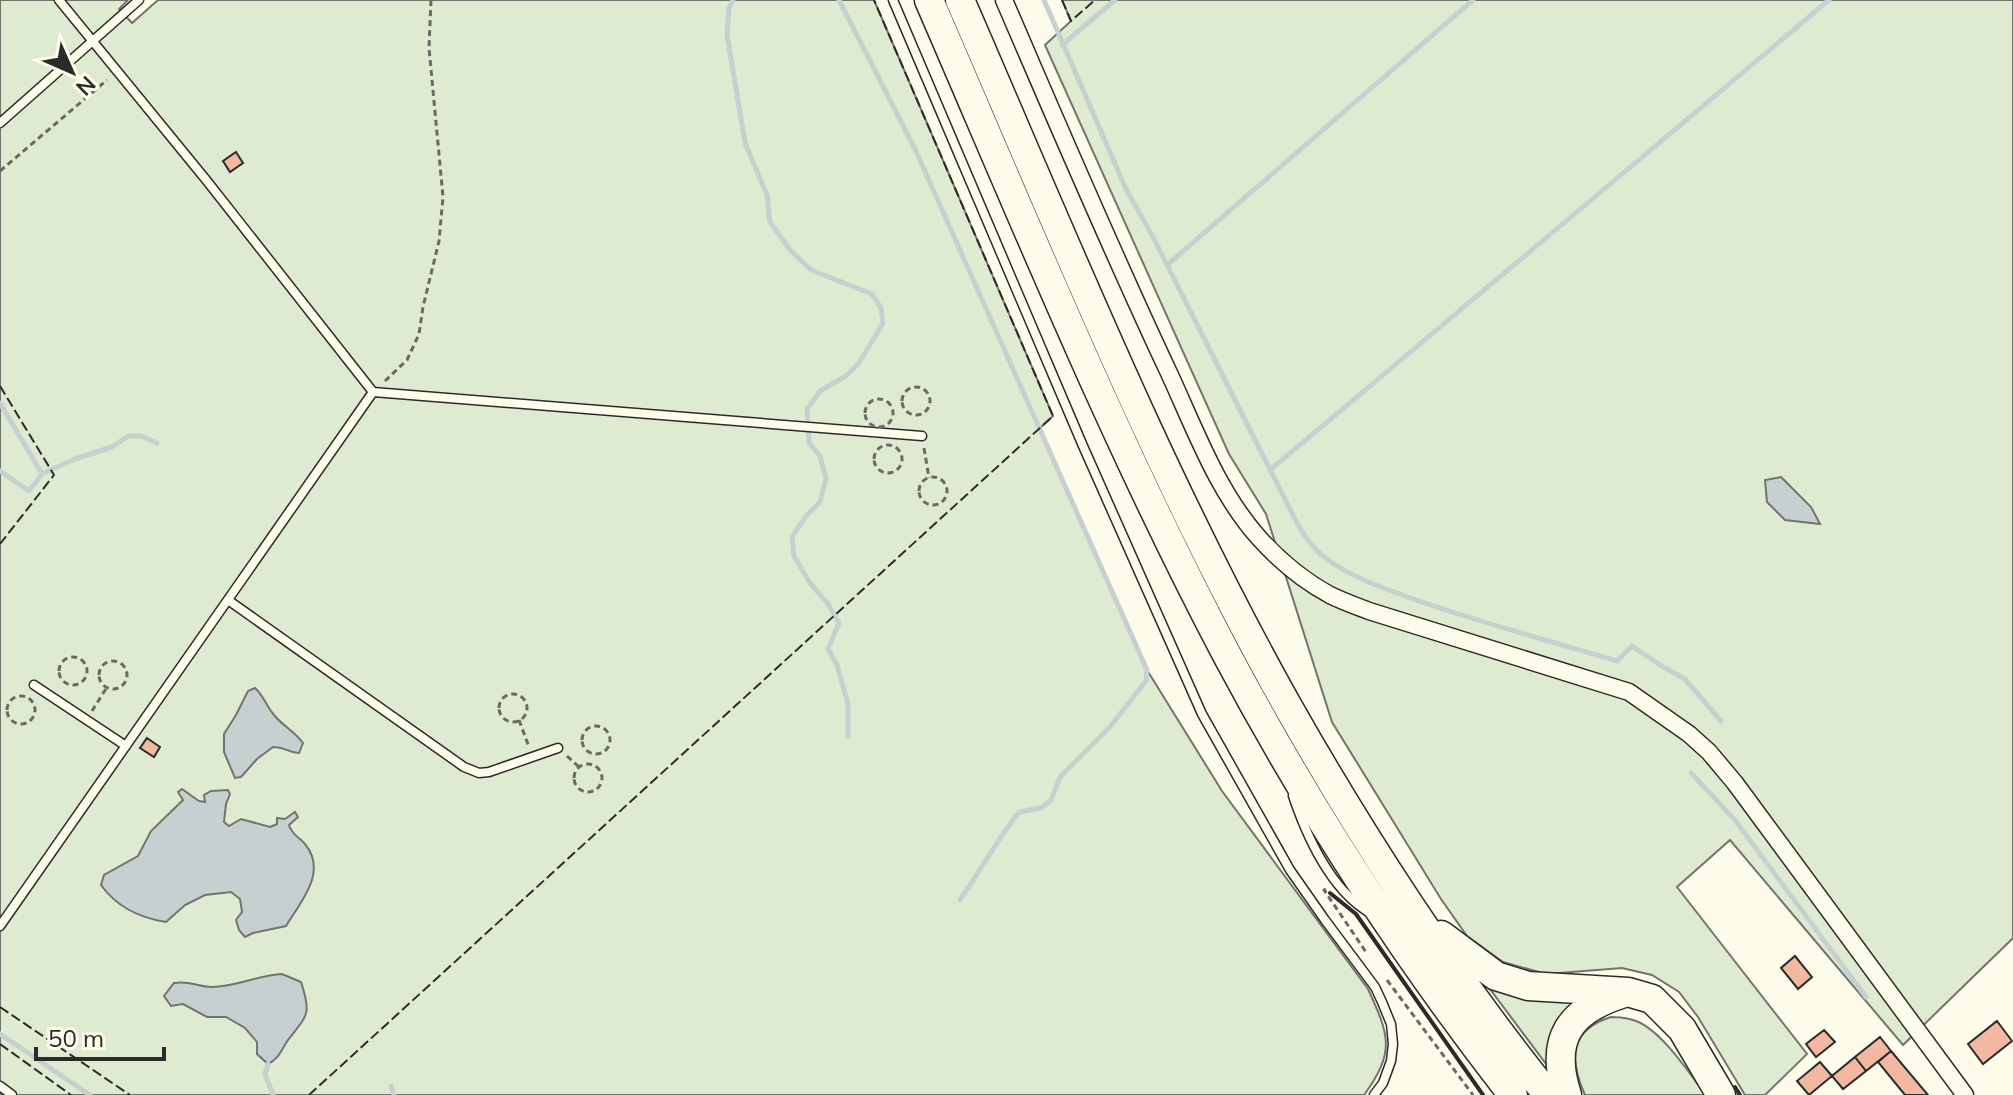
<svg xmlns="http://www.w3.org/2000/svg" width="2013" height="1095" font-family="Mulish,sans-serif">
<rect width="100%" height="100%" fill="#fdfbea"/>
<path fill="#deebd1" stroke="#74746e" stroke-width="2" d="M0,0H128L119,9L132,23L158,0H874L1053,416L1040,428L1147,670L1222,791L1368,989C1389,1035 1396,1051 1364,1095H0Z
M1062,0H2013V938L1903,1045L1730,840L1677,887L1807,1054L1765,1095H1745L1698,1017L1679,992L1652,975L1622,968L1546,974L1503,962L1467,936L1441,899L1332,722L1266,514L1229,454L1045,45L1071,21Z
M1484,981L1589,995L1549,1068Z
M1611,1017C1620,1017 1628,1018 1636,1021C1662,1031 1689,1073 1706,1095H1585C1569,1059 1569,1030 1611,1017Z"/>
<path fill="#c7d0d0" stroke="#74746e" stroke-width="2" d="M1781,477L1811,507L1820,524L1785,520L1767,502L1765,480Z
M255,688C264,696 266,706 274,715C283,726 295,732 303,743L299,753C288,753 286,747 273,747L257,759L241,777L235,778L224,752V734L236,715L248,691Z
M182,789L199,801L205,802L204,795L211,791L228,790L230,794L226,804L224,822L229,826L241,819L270,827L277,824V818L285,819L295,812L298,817L289,825C292,835 298,836 305,844C328,872 301,901 286,926L253,933L245,937L239,930L236,920L242,912L240,899L231,892L205,895L185,905L166,922C140,918 116,906 101,885L104,875L138,856L151,831L183,800L178,792Z
M282,974L301,982C312,1015 307,1015 288,1040C281,1050 279,1059 268,1064L257,1054V1042L245,1028L226,1017H207L183,1004L171,1006L164,996L174,983C190,980 197,987 212,987C237,987 257,975 282,974Z"/>
<g fill="none" stroke-linecap="round" stroke-linejoin="round">
<path stroke="#c7d0d0" stroke-width="5" d="M733,0L729,8L727,35L745,143L767,195L770,222L791,251L811,270L872,294L881,308L883,323L859,363L846,376L820,391L807,409L809,443L820,456L826,478L820,502L806,516L792,537L794,556L810,583L828,604L839,623L828,649L837,665L848,704V736
M839,0L915,149L1147,670L1146,681L1109,728L1060,777L1051,800L1041,808L1019,812C997,840 980,871 960,900
M1044,0L1126,189L1153,237L1299,527C1307,539 1314,550 1327,559C1352,578 1386,589 1416,600C1482,623 1550,641 1617,661L1632,646L1660,665L1685,679L1721,721
M1062,45L1115,0
M1167,265L1473,0
M0,403L42,474
M1270,470L1829,0
M0,471L29,491L42,474L72,460L112,447L128,436H141L157,443
M1691,773L1734,819L1866,997
M0,1034L90,1095
M268,1064L265,1074L273,1095
M391,1086L394,1095"/>
</g>
<path fill="#f2b8a0" stroke="#2b2b2b" stroke-width="2" d="M236,152L243,163L230,172L223,161Z
M147,738L160,747L154,757L140,748Z
M1795,956L1812,977L1798,989L1781,968Z
M1997,1021L2012,1041L1983,1064L1968,1044Z
M1824,1030L1835,1042L1816,1057L1806,1044Z
M1880,1037L1891,1051L1866,1071L1855,1057Z
M1891,1051L1928,1095H1905L1878,1062Z
M1855,1057L1866,1071L1843,1089L1832,1076Z
M1820,1062L1832,1076L1809,1095L1797,1081Z"/>
<g fill="none" stroke-linecap="round" stroke-linejoin="round">
<g stroke="#2b2b2b" stroke-width="11">
<path id="lane" d="M59,0L207,181L373,392L922,436
M893,0L1083,446L1202,714L1290,870L1325,920L1375,987L1382,1002L1391,1024L1393,1044L1391,1061L1383,1083L1374,1095
M0,123L139,0
M228,600L464,767L479,773L489,772L558,748
M34,685L126,746
M1293,796C1307,837 1331,890 1370,913
M0,926L373,392
M0,1086L12,1095"/>
</g>
<g stroke="#2b2b2b" stroke-width="19">
<path id="street" d="M1004,0C1058,125 1111,250 1169,373C1195,429 1217,491 1259,538C1278,559 1304,581 1330,595C1342,601 1356,606 1369,611L1629,692L1689,734L1709,752L1735,783L1965,1095"/>
</g>
<g stroke="#2b2b2b" stroke-width="31">
<path id="highway" d="M929,0C1024,219 1115,443 1227,655C1309,809 1405,957 1513,1095
M960,0C1063,237 1160,479 1287,705C1364,841 1450,973 1548,1095
M1441,935L1496,976L1528,986L1628,992L1652,999L1682,1029L1721,1095
M1567,1095C1549,1039 1569,1010 1624,993"/>
</g>
<path stroke="#6a6964" stroke-width="3" stroke-dasharray="6 4" stroke-linecap="butt" d="M0,171L107,80
M385,381L407,360L419,334L423,307L439,241L443,197L429,48L431,0
M902 401a14 14 0 1 1 28 0a14 14 0 1 1-28 0Z
M865 413a14 14 0 1 1 28 0a14 14 0 1 1-28 0Z
M874 459a14 14 0 1 1 28 0a14 14 0 1 1-28 0Z
M924,448L929,478
M919 491a14 14 0 1 1 28 0a14 14 0 1 1-28 0Z
M59 671a14 14 0 1 1 28 0a14 14 0 1 1-28 0Z
M99 675a14 14 0 1 1 28 0a14 14 0 1 1-28 0Z
M499 708a14 14 0 1 1 28 0a14 14 0 1 1-28 0Z
M7 710a14 14 0 1 1 28 0a14 14 0 1 1-28 0Z
M92,711L107,687
M519,720L529,747
M582 740a14 14 0 1 1 28 0a14 14 0 1 1-28 0Z
M567,756L579,767
M574 778a14 14 0 1 1 28 0a14 14 0 1 1-28 0Z
M1326,889L1324,890L1366,952
M1387,980L1473,1095"/>
<use href="#lane" stroke="#fdfbea" stroke-width="8"/>
<use href="#street" stroke="#fdfbea" stroke-width="16"/>
<use href="#highway" stroke="#fdfbea" stroke-width="28"/>
<path stroke="#2b2b2b" stroke-width="2" stroke-dasharray="10 4" stroke-linecap="butt" d="M1062,0L1071,21L1095,0
M0,386L54,475L0,544
M0,1007L130,1095
M0,1044L71,1095
M309,1095L1053,416L874,0"/>
<path stroke="#2b2b2b" stroke-width="4" d="M1330,893L1356,914L1483,1095
M1735,1087L1740,1095"/>
</g>
<g transform="translate(72 72) rotate(135)" stroke="#fdfbea" stroke-width="6" paint-order="stroke">
<path d="M0-6L14 30L0 20L-14 30Z" fill="#2b2b2b"/>
<text y="-12" font-size="22" font-weight="bold" text-anchor="middle" fill="#2b2b2b">N</text>
</g>
<path d="M36 1047v12h128v-12" fill="none" stroke="#2b2b2b" stroke-width="4"/>
<text x="48" y="1047" font-size="24" fill="#2b2b2b" stroke="#fdfbea" stroke-width="6" paint-order="stroke">50 m</text>
</svg>
